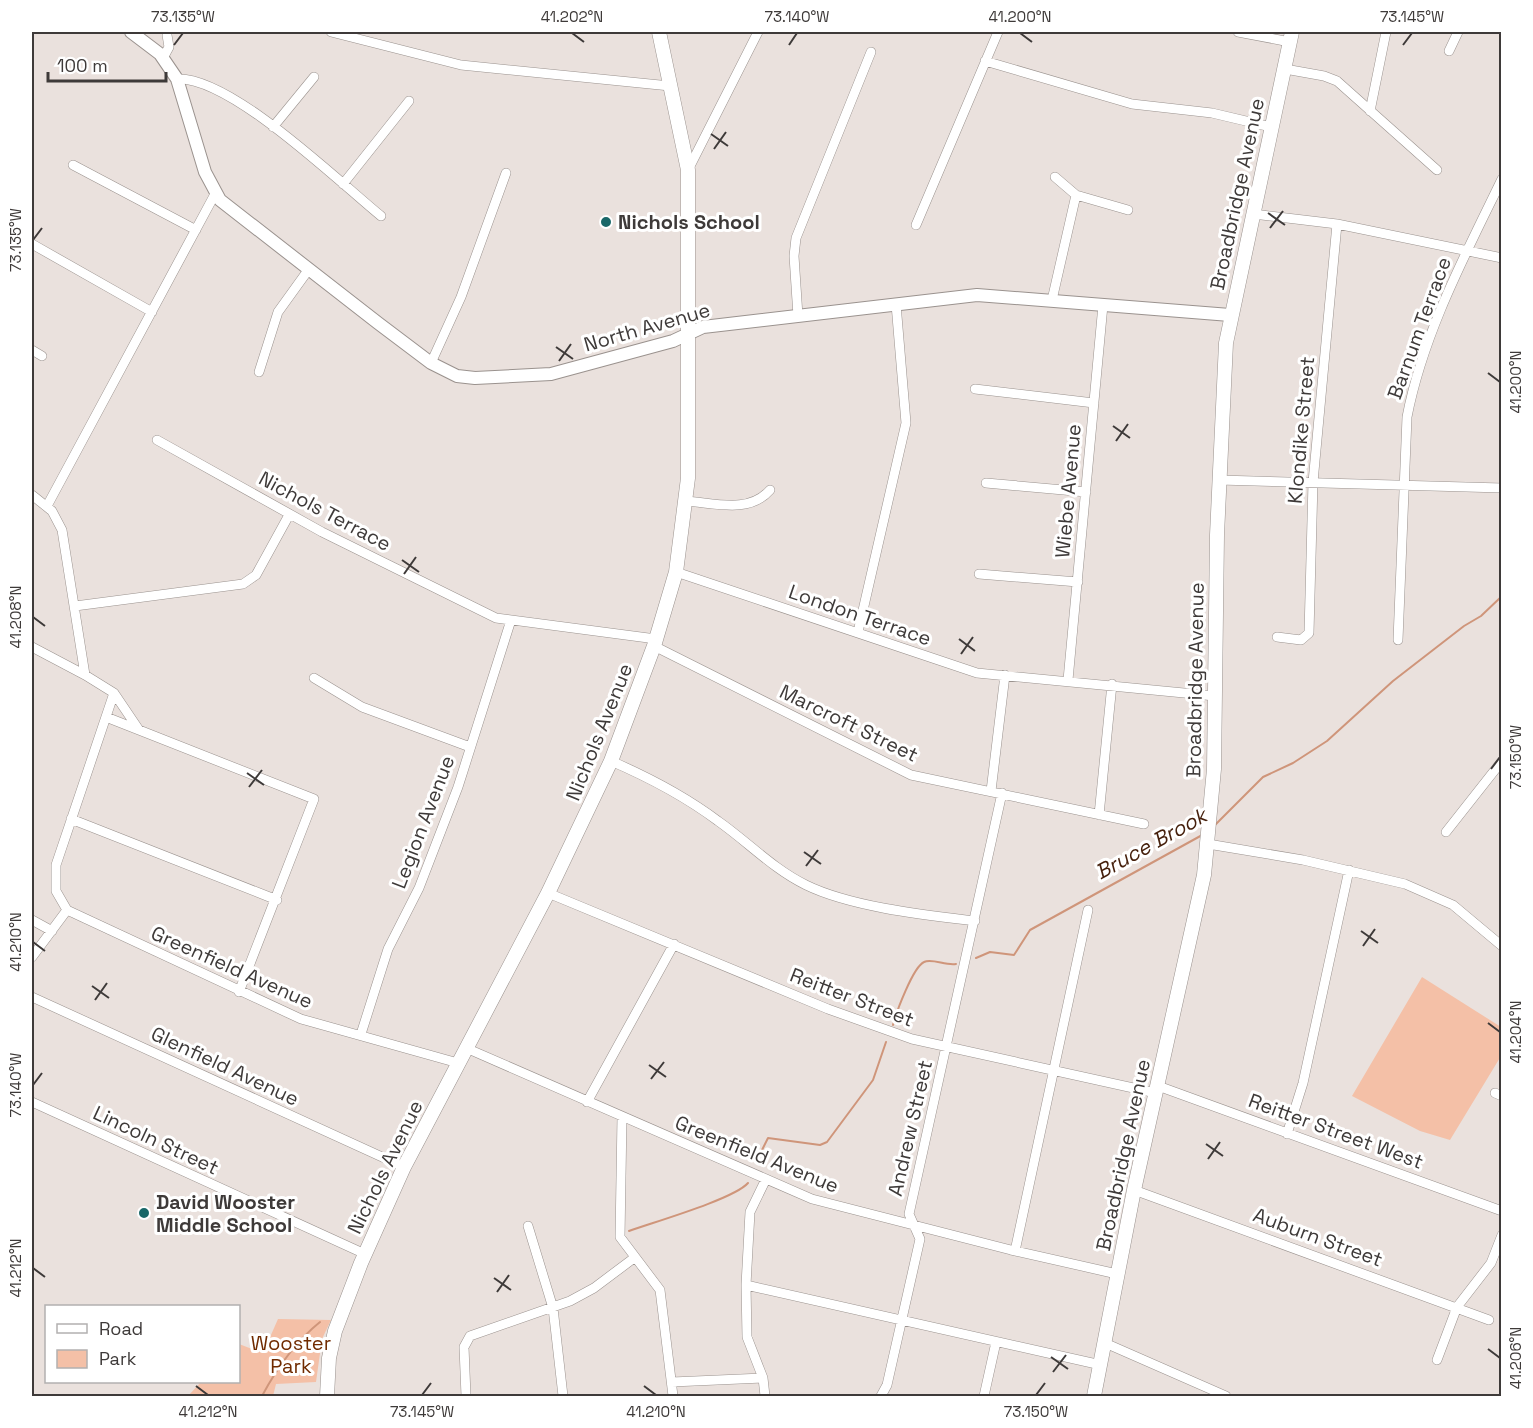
<svg xmlns="http://www.w3.org/2000/svg" width="1533" height="1428" font-family="'Space Grotesk',sans-serif">
<rect width="100%" height="100%" fill="#eae1dd"/>
<path fill="#f4c0a7" d="M1422,977L1501,1027V1056L1450,1140L1420,1131L1352,1096Z
M278,1319L331,1320L322,1339L316,1382L276,1384L273,1396H188L201,1382H238L239,1344L263,1353Z"/>
<g fill="none" stroke-linecap="round" stroke-linejoin="round">
<path stroke="#cf957a" stroke-width="2" d="M1213,827L1263,777L1293,763L1327,741L1393,681L1464,626L1481,616L1502,596
M976,958L990,952L1014,955L1030,930L1204,834
M893,1025C896,1013 913,967 924,962C932,958 946,966 956,964
M756,1162L768,1138L820,1145L827,1142L873,1080L886,1042
M629,1231C654,1222 734,1199 748,1183
M262,1396C277,1368 295,1342 320,1322"/>
<g stroke="#9a928e" stroke-width="10">
<path id="minor" d="M331,32L461,65L670,86
M1238,32L1290,42
M1449,51L1458,32
M163,58L169,47L167,35
M985,61L1132,104L1212,113L1271,127
M1285,69L1324,76L1337,81L1437,170
M177,79C230,76 338,181 381,216
M1370,111L1386,32
M273,127L314,77
M73,165L196,230
M688,170L758,32
M1055,177L1076,195L1128,210
M343,184L409,101
M1253,214L1337,224L1502,258
M916,225L998,32
M32,244L152,312
M1052,300L1076,195
M798,316L794,256L796,238L871,52
M32,350L42,356
M431,363L461,297L506,173
M259,372L278,312L309,269
M975,389L1094,403
M157,440L322,532L496,618L656,639
M1219,480L1502,488
M986,483L1086,492
M32,495L52,511L62,530L85,675L114,693L56,865V891L67,910L32,957
M686,501C715,503 749,514 770,490
M47,506L215,194
M676,572L977,673L1215,696
M979,574L1078,582
M75,606L243,584L256,575L289,515
M858,632L906,423L896,304
M1277,637L1301,640L1309,633L1313,482L1337,224
M1398,640L1407,417C1423,334 1465,255 1502,179
M654,646L911,775L1144,824
M32,647L85,675
M314,678L362,707L470,747
M1068,680L1103,305
M114,693L139,730
M106,717L314,799L239,992
M611,761C648,777 686,797 718,821C748,842 773,869 806,885C851,907 925,915 975,921
M991,791L1005,675
M1099,815L1112,684
M71,819L277,900
M1446,832L1502,761
M1208,844L1303,860L1405,884L1453,905L1502,946
M548,893L828,1009L912,1039L1156,1093
M67,910L301,1019L458,1063
M32,920L52,931
M32,997L404,1167
M361,1034L388,949L419,888L458,787L511,620
M466,1048L812,1199L1011,1250L1117,1274
M1158,1086L1502,1211
M1495,1093L1502,1096
M32,1102L365,1254
M587,1102L674,944
M622,1117L620,1237L660,1290L673,1396
M1287,1134L1303,1083L1349,870
M1134,1190L1489,1320
M528,1226L553,1308L563,1396
M1015,1251L1088,910
M746,1285L1101,1365
M1105,1343L1226,1396
M1437,1360L1457,1307L1491,1263L1502,1235
M672,1382L763,1378
M466,1396L464,1347L470,1336L570,1301L594,1288L634,1258
M765,1396L763,1378L747,1337L746,1285L750,1212L766,1179
M881,1396L887,1385L920,1239L909,1214L1002,793
M984,1396L996,1342"/>
</g>
<g stroke="#9a928e" stroke-width="14">
<path id="tertiary" d="M131,32L160,54L177,79L205,172L220,200L378,323L431,363L457,376L475,378L551,374L673,341L703,327L977,295L1230,315"/>
</g>
<g stroke="#9a928e" stroke-width="15">
<path id="secondary" d="M327,1396L329,1358L335,1331L361,1263L404,1167L548,893L611,761L654,646L676,572L688,478V170L659,32
M1094,1396L1134,1190L1204,875L1214,769L1217,535L1226,343L1292,32"/>
</g>
<use href="#minor" stroke="#fff" stroke-width="9"/>
<use href="#tertiary" stroke="#fff" stroke-width="12"/>
<use href="#secondary" stroke="#fff" stroke-width="14"/>
</g>
<path fill="none" stroke="#3e3a39" stroke-width="2" d="M572,33L584,42M1020,33L1032,42M174,45L183,33M789,45L797,33M1403,45L1412,33M711,134L728,146M714,149L726,132M1268,213L1285,225M1270,228L1283,211M33,240L42,228M556,347L573,359M559,361L571,344M1488,373L1500,382M1113,426L1130,438M1116,441L1128,424M402,560L419,572M404,574L416,557M33,617L45,626M959,639L975,651M961,654L973,637M1491,769L1500,757M247,773L264,785M249,787L262,770M804,852L821,864M806,866L818,850M1361,931L1378,943M33,942L45,951M1363,946L1375,929M92,986L109,998M95,1000L107,983M1488,1023L1500,1032M649,1065L666,1077M651,1079L664,1062M33,1085L42,1073M1206,1144L1223,1156M1208,1159L1220,1142M33,1268L45,1277M494,1278L511,1290M497,1292L509,1275M1488,1349L1500,1358M1051,1357L1068,1369M1053,1372L1066,1355M196,1386L208,1395M644,1386L656,1395M422,1395L431,1383M1036,1395L1045,1383"/>
<g fill="#196768" stroke="#fff" stroke-width="2">
<circle cx="606" cy="222" r="6"/>
<circle cx="144" cy="1213" r="6"/>
</g>
<g text-anchor="middle" stroke-width="6" stroke-linejoin="round" paint-order="stroke">
<g font-size="20" fill="#3e3a39" stroke="#fff">
<text transform="translate(1237 194) rotate(-78)" y="7">Broadbridge Avenue</text>
<text transform="translate(647 327) rotate(-16)" y="7">North Avenue</text>
<text transform="translate(1419 328) rotate(-70)" y="7">Barnum Terrace</text>
<text transform="translate(1301 430) rotate(-85)" y="7">Klondike Street</text>
<text transform="translate(1068 491) rotate(-85)" y="7">Wiebe Avenue</text>
<text transform="translate(325 511) rotate(28)" y="7">Nichols Terrace</text>
<text transform="translate(860 615) rotate(19)" y="7">London Terrace</text>
<text transform="translate(1195 680) rotate(-89)" y="7">Broadbridge Avenue</text>
<text transform="translate(849 723) rotate(26)" y="7">Marcroft Street</text>
<text transform="translate(599 732) rotate(-68)" y="7">Nichols Avenue</text>
<text transform="translate(423 822) rotate(-69)" y="7">Legion Avenue</text>
<text transform="translate(232 967) rotate(24)" y="7">Greenfield Avenue</text>
<text transform="translate(852 997) rotate(21)" y="7">Reitter Street</text>
<text transform="translate(225 1066) rotate(25)" y="7">Glenfield Avenue</text>
<text transform="translate(910 1128) rotate(-77)" y="7">Andrew Street</text>
<text transform="translate(1336 1131) rotate(20)" y="7">Reitter Street West</text>
<text transform="translate(156 1140) rotate(25)" y="7">Lincoln Street</text>
<text transform="translate(757 1154) rotate(22)" y="7">Greenfield Avenue</text>
<text transform="translate(1123 1155) rotate(-78)" y="7">Broadbridge Avenue</text>
<text transform="translate(385 1167) rotate(-64)" y="7">Nichols Avenue</text>
<text transform="translate(1318 1237) rotate(20)" y="7">Auburn Street</text>
</g>
<g font-size="20" font-weight="bold" fill="#3e3a39" stroke="#fff" text-anchor="start">
<text x="618" y="229">Nichols School</text>
<text x="156" y="1209">David Wooster<tspan x="156" dy="23">Middle School</tspan></text>
</g>
<g font-size="20" fill="#702b00" stroke="#fff">
<text x="291" y="1350">Wooster<tspan x="291" dy="23">Park</tspan></text>
</g>
<g font-size="21" font-style="italic" fill="#451f0b" stroke="#fff">
<text transform="translate(1151 844) rotate(-29)" y="7">Bruce Brook</text>
</g>
</g>
<rect width="1533" height="1428" fill="none" stroke="#ffffff" stroke-width="66"/>
<rect x="45" y="1305" width="195" height="78" fill="#ffffff" stroke="#b2b0b0" stroke-width="1.5"/>
<rect x="57" y="1324" width="30" height="9" fill="#ffffff" stroke="#b2b0b0" stroke-width="1.5"/>
<text x="99" y="1335" font-size="18" fill="#3e3a39">Road</text>
<rect x="57" y="1350" width="30" height="18" fill="#f4c0a7" stroke="#b2b0b0" stroke-width="1.5"/>
<text x="99" y="1365" font-size="18" fill="#3e3a39">Park</text>
<path d="M48 72v9h118v-9" fill="none" stroke="#3e3a39" stroke-width="3"/>
<text x="57" y="72" font-size="18" fill="#3e3a39" stroke="#ffffff" stroke-width="4.5" paint-order="stroke">100 m</text>
<rect x="33" y="33" width="1467" height="1362" fill="none" stroke="#3e3a39" stroke-width="2"/>
<g font-size="15" text-anchor="middle" fill="#3e3a39">
<text x="183" y="22">73.135°W</text>
<text x="572" y="22">41.202°N</text>
<text x="797" y="22">73.140°W</text>
<text x="1020" y="22">41.200°N</text>
<text x="1412" y="22">73.145°W</text>
<text transform="translate(16 240) rotate(-90)" y="5">73.135°W</text>
<text transform="translate(1516 382) rotate(-90)" y="5">41.200°N</text>
<text transform="translate(16 617) rotate(-90)" y="5">41.208°N</text>
<text transform="translate(1516 757) rotate(-90)" y="5">73.150°W</text>
<text transform="translate(16 942) rotate(-90)" y="5">41.210°N</text>
<text transform="translate(1516 1032) rotate(-90)" y="5">41.204°N</text>
<text transform="translate(16 1085) rotate(-90)" y="5">73.140°W</text>
<text transform="translate(16 1268) rotate(-90)" y="5">41.212°N</text>
<text transform="translate(1516 1358) rotate(-90)" y="5">41.206°N</text>
<text x="208" y="1417">41.212°N</text>
<text x="422" y="1417">73.145°W</text>
<text x="656" y="1417">41.210°N</text>
<text x="1036" y="1417">73.150°W</text>
</g>
</svg>
